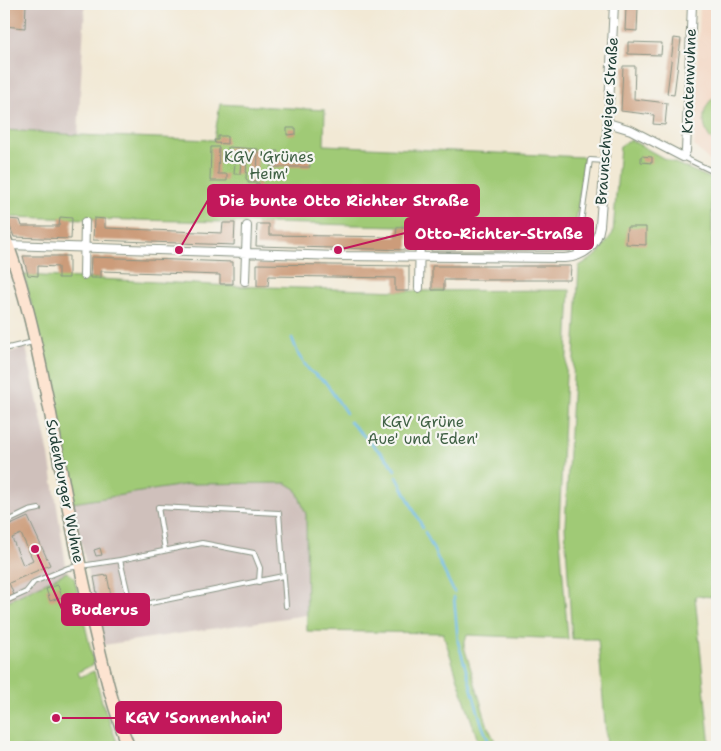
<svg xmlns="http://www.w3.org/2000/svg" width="721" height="751" font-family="'Shantell Sans',sans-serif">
<rect width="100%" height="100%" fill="#f6f6f2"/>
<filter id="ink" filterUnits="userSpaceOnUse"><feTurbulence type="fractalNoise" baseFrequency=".02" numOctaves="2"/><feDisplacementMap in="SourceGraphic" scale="10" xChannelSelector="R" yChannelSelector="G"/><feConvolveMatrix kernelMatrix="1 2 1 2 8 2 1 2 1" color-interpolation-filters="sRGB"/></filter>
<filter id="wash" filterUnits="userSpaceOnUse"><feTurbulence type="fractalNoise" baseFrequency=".0096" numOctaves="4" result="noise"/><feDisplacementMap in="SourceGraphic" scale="20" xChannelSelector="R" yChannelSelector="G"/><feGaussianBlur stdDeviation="1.12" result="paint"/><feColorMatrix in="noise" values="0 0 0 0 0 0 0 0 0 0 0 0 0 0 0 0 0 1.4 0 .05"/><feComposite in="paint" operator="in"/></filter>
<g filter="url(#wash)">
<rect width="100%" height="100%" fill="#f2e9d5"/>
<path fill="#f3d4bf" d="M700,4H717V167L715,166L694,146Z"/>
<path fill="#cfc0bb" d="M4,4H85L78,135L4,130Z
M26,347L49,455L67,572L4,603V354Z
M286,483L296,489L306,514V615L103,645L73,503L189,484Z"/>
<path fill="#a0ca76" stroke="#608455" d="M717,96V144C701,135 698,105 717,96Z
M220,104L325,110L324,145L584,157L575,230L4,217V130L78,135L214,140Z
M631,140L663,158L712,179V248L717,249V597L695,596L710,747H607L598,639H572L565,526L579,266L597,255L613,233L620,146Z
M24,275L232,286L403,291L570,290L559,526L568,639L467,635L464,646L488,727L498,747H480L443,633L307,631L306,514L296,489L286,483L189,484L73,503L47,366Z
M67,572L74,577L94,664L78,672L80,677L94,671L102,702L119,747H4V603Z"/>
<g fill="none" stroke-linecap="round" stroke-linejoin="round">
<path stroke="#6dbbe7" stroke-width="2.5" d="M292,338L299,356L309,370L326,383L346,413
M350,422L389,461L395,470
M397,477L423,528
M425,532L454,592
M454,597L458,642L482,725L491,747"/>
</g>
<g id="blocks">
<path fill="#cc9c7a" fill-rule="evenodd" d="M4,4H26L25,28L4,26Z
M705,4H717V8L705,7Z
M626,7H638L637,31L625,30Z
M674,38L681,39L674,95L667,94Z
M628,42L662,43L661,55L628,54Z
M623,66H635L634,99L667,103L665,125L653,124L654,115L621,111Z
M287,128H296V134L287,135Z
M218,136H227V144L215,143L214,140H218Z
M211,147H219L218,174H227V181H210Z
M228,147L258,149L257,180H255V183H248V180L246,179L247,158H241L240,174H234L235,162H232V155H228Z
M270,151H278L276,160L299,161V152H310V167H270Z
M641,156L652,157V163L641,162Z
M256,183H259V190L265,191V199H255Z
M60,217L72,218L71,239L14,237L7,219L20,220L22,226H59Z
M94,218L105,219V228L222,233L223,223H235L234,245L93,240Z
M257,224H269V235L396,237L397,227H408V250L256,246Z
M627,227H646V245L626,244Z
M431,228H444L443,239H571V251H431Z
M23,256H69V278H58V267L38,266V276L28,275Z
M91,257L233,262V284H220V275L101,271V278H90Z
M257,264L409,266V291H395V278L269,276L268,286H257Z
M432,266H571L570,280H444V290H432Z
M28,517L50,565L9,583L14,595L4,600V528ZM21,534L33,560L23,565L12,538Z
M100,548L102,555L96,556L94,550Z
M107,575L113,606L100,609L94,577Z
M58,585L62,597L50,601L46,589Z"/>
</g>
</g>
<g filter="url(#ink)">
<use href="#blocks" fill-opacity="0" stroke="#889384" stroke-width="1"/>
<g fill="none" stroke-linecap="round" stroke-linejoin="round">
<g stroke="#889384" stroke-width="6">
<path id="lane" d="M683,157L712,171H717
M576,257L590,160L605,161
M4,349L33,342
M4,523L29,511L39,509
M165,550L158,507L279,513L286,606
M120,560L131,607L283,576
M4,602L26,592L34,582L68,568L120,560L202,543L254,553L260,568L259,582"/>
</g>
<g stroke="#889384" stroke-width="10">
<path id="street" d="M608,123L631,130L683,157L686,151L692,4
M8,245L337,256L564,258C584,257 597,246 600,226L609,105L614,4
M84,275L85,222
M245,281L247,226
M419,288L420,231"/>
</g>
<g stroke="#889384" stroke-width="14">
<path id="secondary" d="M4,235C26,291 38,352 50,411C63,482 76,553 93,623C103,665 112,707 129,747"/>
</g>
<use href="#lane" stroke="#fff" stroke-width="4"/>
<use href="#street" stroke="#fff" stroke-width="8"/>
<use href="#secondary" stroke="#fde4d1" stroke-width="11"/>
</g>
</g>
<g text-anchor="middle" stroke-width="4.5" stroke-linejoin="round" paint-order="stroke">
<g font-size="15" fill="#1f3d34" stroke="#f6f6f2">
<text transform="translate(689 81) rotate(-88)" y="5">Kroatenwuhne</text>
<text transform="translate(607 121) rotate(-86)" y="5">Braunschweiger Straße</text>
<text transform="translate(65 491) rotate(79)" y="5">Sudenburger Wuhne</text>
</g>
<g font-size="15" fill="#3f6044" stroke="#f6f6f2">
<text x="269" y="162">KGV 'Grünes<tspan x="269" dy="17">Heim'</tspan></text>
<text x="423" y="427">KGV 'Grüne<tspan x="423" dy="17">Aue' und 'Eden'</tspan></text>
</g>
</g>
<path fill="none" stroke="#c2185b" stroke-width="2" d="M179 250L208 200M338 250L405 233M35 549L62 609M56 718L116 718"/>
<g fill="#c2185b" stroke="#f6f6f2" stroke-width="2">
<circle cx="179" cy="250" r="5"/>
<circle cx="338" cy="250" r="5"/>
<circle cx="35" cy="549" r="5"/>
<circle cx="56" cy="718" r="5"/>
</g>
<g fill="#c2185b" stroke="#c2185b" stroke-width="2">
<rect x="208" y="185" width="271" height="31" rx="5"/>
<rect x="405" y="218" width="188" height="31" rx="5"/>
<rect x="62" y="594" width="87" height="31" rx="5"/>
<rect x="116" y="702" width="165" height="31" rx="5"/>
</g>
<g font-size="16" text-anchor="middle" font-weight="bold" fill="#fff">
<text x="344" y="206">Die bunte Otto Richter Straße</text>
<text x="499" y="239">Otto-Richter-Straße</text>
<text x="105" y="615">Buderus</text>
<text x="198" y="723">KGV 'Sonnenhain'</text>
</g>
<rect width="721" height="751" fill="none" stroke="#f6f6f2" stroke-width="20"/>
</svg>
